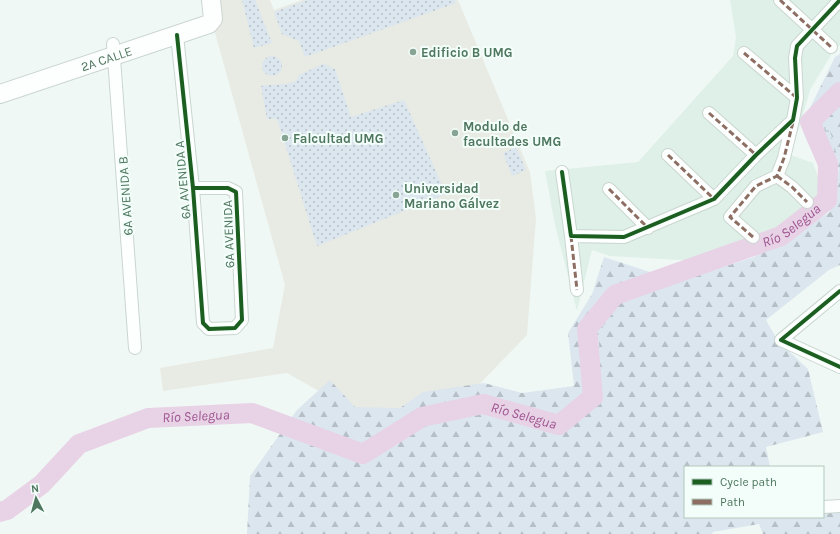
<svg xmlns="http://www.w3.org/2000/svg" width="840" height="534" font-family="Karla,sans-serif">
<defs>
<pattern id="green-dots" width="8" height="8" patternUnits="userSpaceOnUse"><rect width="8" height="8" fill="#dce6ef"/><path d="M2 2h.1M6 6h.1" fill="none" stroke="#b5bfc5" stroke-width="1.8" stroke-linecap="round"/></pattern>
<pattern id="forest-firs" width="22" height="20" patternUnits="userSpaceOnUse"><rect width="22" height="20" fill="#dce6ef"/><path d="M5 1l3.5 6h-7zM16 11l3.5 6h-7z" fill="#b5bfc5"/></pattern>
<pattern id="wetland-marsh" width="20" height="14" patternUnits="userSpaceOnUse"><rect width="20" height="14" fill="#dce6ef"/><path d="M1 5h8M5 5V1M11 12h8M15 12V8" fill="none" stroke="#b5bfc5"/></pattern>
</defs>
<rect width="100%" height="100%" fill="#f0f8f5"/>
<path fill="#def0e8" d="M730,0H840V45L834,50L810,90L791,155L813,163L823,192L761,239L697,261L610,256L592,250L577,311L555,225L545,171L638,162L733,56L736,37Z"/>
<path fill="#e8ebe3" d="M216,0H270L274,10L302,0H458L530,172L536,218L527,335L468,396L387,419L342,404L287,373L163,391L160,368L273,348L285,285L214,29Z"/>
<path fill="url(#green-dots)" d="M242,0H255L272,43L254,48Z
M307,0H455L456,3L305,57L299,41L282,34L274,12Z
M262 66a10 10 0 1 1 20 0a10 10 0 1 1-20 0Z
M323,64L335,69L351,117L404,100L446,194L317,246L277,119H267L261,86C274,83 285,87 297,80L299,75Z
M516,147L526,170L512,176L503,153Z"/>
<path fill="url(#forest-firs)" d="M840,54V265L829,270L766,320L778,341L808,369L823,432L766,447L770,467H685V517H823V513H840V534H763L759,524L713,532L712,534H247L250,476L297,410L330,380L355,407L400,408L423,392L484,383L522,393L574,386L568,333L592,294L604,257L650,272L695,276L754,257L830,212L839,168L809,139L808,112L835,57Z"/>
<path fill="url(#wetland-marsh)" d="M840,86V103L825,120C840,152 840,169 835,204L792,238L674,279L617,305L599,334L600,386L593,397L587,399L588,386L582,336L587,321L613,292L664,270L691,266L757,242L784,228L824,197L823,175L804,134L808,118Z"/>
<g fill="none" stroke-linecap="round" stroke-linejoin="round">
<path stroke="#e8d2e6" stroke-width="20" id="s1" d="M0,512L7,510L42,484L79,444L148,418L252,413L363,454L422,417L483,404L559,425L593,397L587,329L615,295L781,236L827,200L828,164L810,122L840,92"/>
<g stroke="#cad6d0" stroke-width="14">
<path id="street" d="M780,0L831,47
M177,35L193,188L203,323L209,329L235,328L242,320L236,192L228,188H193
M113,44L135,348
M744,53L797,98
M709,113L756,155
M668,155L714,199
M562,172L571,236L624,237L714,199L756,155L793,120L797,98L795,58L797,46L840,0
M777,176L792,187L807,202
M609,189L648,228
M571,236L577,290
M753,237L730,217L756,186L777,176L784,158L793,120
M840,291L781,340L840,367
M823,507L840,506"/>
</g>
<g stroke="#cbd6d1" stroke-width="20">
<g id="secondary">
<path id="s2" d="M0,94L209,24L213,19L211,0"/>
</g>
</g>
<use href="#street" stroke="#fdfefe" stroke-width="12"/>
<use href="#secondary" stroke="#fdfefe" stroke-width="18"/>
<path stroke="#8d6e63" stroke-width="3" stroke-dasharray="6 3" stroke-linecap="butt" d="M780,0L831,47
M744,53L797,98
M709,113L756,155
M668,155L714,199
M777,176L792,187L807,202
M609,189L648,228
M571,236L577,290
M753,237L730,217L756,186L777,176L784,158L793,122"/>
<g stroke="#f3fefa" stroke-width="6">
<path id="cycleway" d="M177,35L193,188L203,323L209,329L235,328L242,320L236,192L228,188H193
M562,172L571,236L624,237L714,199L756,155L793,120L797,98L795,58L797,46L840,0
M840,291L781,340L840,367"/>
</g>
<use href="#cycleway" stroke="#1b5e20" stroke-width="4"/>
</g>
<g fill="#87a494" stroke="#f3fefa" stroke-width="1.5">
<circle cx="413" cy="52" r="4"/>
<circle cx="455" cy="133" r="4"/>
<circle cx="285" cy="138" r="4"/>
<circle cx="396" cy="195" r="4"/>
</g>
<g text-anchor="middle" stroke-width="4" stroke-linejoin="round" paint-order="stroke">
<g font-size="13" font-weight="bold" fill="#4f775f" stroke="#f3fefa" text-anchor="start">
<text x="421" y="57">Edificio B UMG</text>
<text x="463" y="131">Modulo de<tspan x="463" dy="15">facultades UMG</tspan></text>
<text x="293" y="143">Falcultad UMG</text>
<text x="404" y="193">Universidad<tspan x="404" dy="15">Mariano Gálvez</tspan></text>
</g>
<g font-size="13" fill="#4f775f" stroke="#f3fefa">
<text dy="5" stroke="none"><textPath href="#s2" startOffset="112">2A CALLE</textPath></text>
<text transform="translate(182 180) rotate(-95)" y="5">6A AVENIDA A</text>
<text transform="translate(125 196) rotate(-94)" y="5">6A AVENIDA B</text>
<text transform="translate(228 234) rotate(-92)" y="5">6A AVENIDA</text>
</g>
<g font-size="14" font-style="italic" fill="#9e5490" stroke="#f3fefa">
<text dy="5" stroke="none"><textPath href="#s1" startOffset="959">Río Selegua</textPath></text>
<text dy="5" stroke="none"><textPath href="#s1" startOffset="576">Río Selegua</textPath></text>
<text dy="5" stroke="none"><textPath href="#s1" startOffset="227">Río Selegua</textPath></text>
</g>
</g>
<rect x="684" y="466" width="140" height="52" fill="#f3fefa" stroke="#b1c8bc"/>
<rect x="692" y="479" width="20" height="6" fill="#1b5e20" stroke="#b1c8bc"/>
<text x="720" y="486" font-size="12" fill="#4f775f">Cycle path</text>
<rect x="692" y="499" width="20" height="6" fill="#8d6e63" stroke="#b1c8bc"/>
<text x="720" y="506" font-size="12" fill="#4f775f">Path</text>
<g transform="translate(36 498) rotate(354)" stroke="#f3fefa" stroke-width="3" paint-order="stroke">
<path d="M0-3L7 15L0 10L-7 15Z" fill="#4f775f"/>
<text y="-6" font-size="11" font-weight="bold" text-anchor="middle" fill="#4f775f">N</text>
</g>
</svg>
